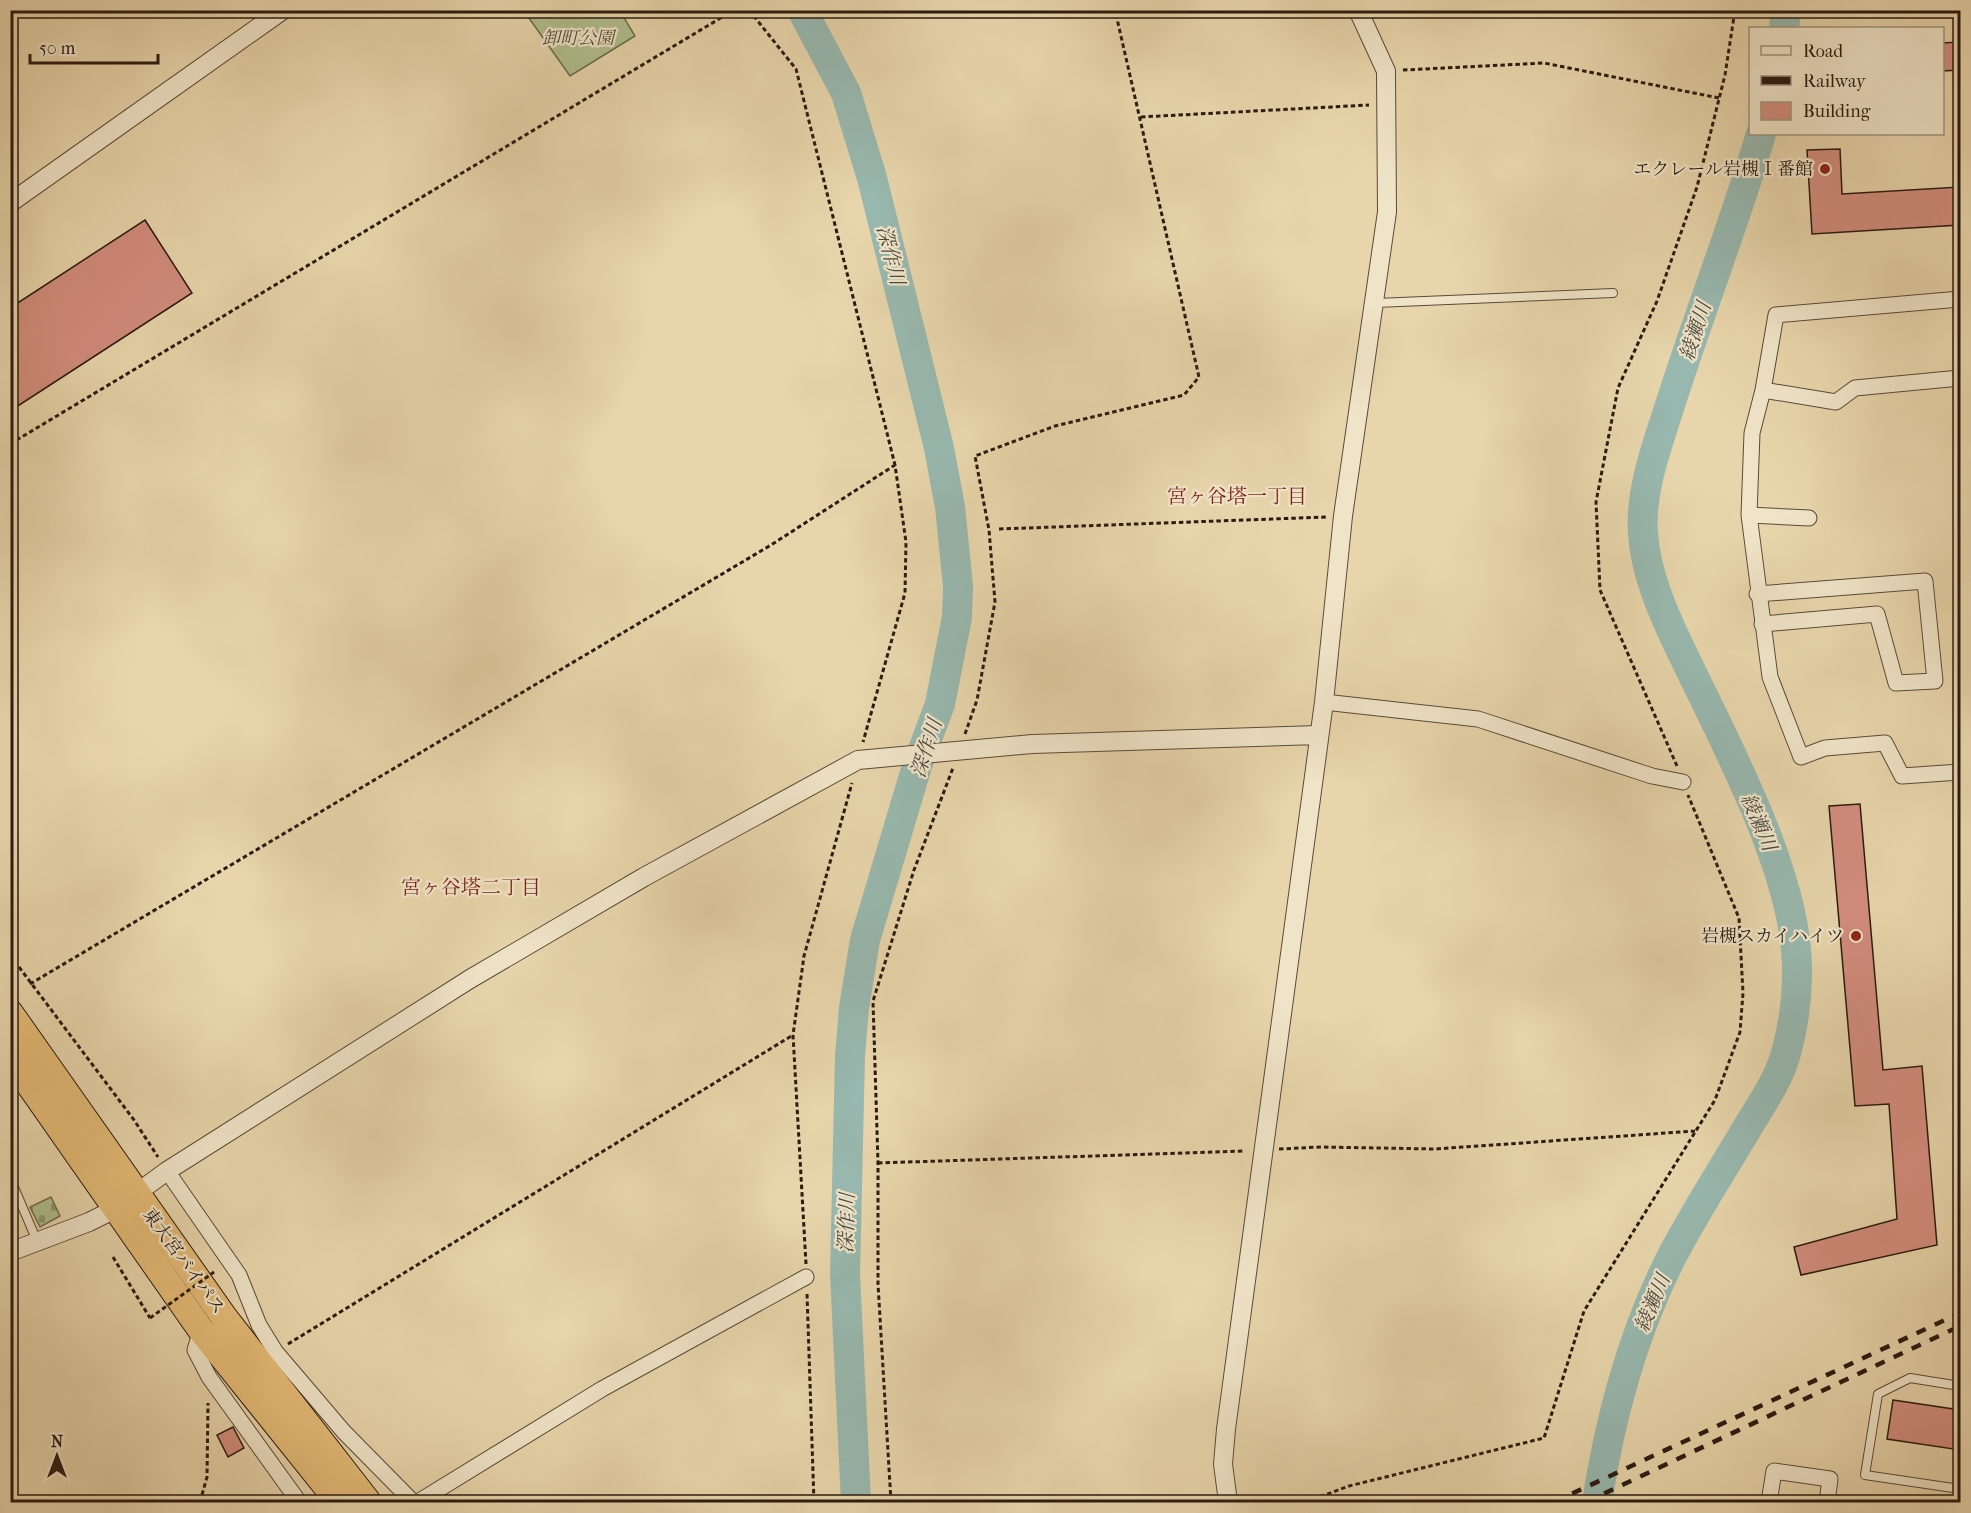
<svg xmlns="http://www.w3.org/2000/svg" width="1971" height="1513" font-family="'IM FELL French Canon','Noto Serif JP',serif">
<defs>
<pattern id="cemetery-stones" width="16" height="16" patternUnits="userSpaceOnUse" patternTransform="scale(1.5)"><rect width="16" height="16" fill="#b0be8d"/><path d="M2 7V4a2 2 0 0 1 4 0v3zM10 15v-3a2 2 0 0 1 4 0v3z" fill="#8f9a72"/></pattern>
</defs>
<rect width="100%" height="100%" fill="#e8d5ab"/>
<filter id="stains"><feTurbulence type="fractalNoise" baseFrequency=".00333" numOctaves="4"/><feColorMatrix values="0 0 0 0 .2 0 0 0 0 .09 0 0 0 0 .02 0 0 0 .5 -.17"/></filter>
<radialGradient id="worn" r=".72"><stop offset=".6" stop-color="#630" stop-opacity="0"/><stop offset="1" stop-color="#630" stop-opacity=".3"/></radialGradient>
<path fill="url(#cemetery-stones)" stroke="#6d6c50" stroke-width="1.5" d="M51,1197L60,1216L40,1227L30,1207Z"/>
<path fill="#b0be8d" stroke="#6d6c50" stroke-width="1.5" d="M524,11H620L635,36L570,76Z"/>
<g fill="none" stroke-linecap="round" stroke-linejoin="round">
<path stroke="#98b8af" stroke-width="30" d="M802,10L846,93L872,178L939,448L950,507L958,586L957,617L940,704L917,766L865,940L854,1008L850,1056L845,1274L856,1502
M1784,28L1786,10
M1597,1502C1610,1418 1632,1335 1671,1258C1695,1212 1723,1169 1749,1125C1763,1102 1779,1079 1786,1053C1793,1028 1797,1000 1797,973C1799,881 1731,754 1691,671C1670,628 1646,581 1643,533C1640,490 1657,446 1670,405C1699,314 1734,225 1761,134"/>
</g>
<path fill="#d38d7e" stroke="#2a1b12" stroke-width="1.5" d="M1960,42V70L1942,71V43Z
M1840,149L1842,194L1960,187V225L1812,234L1807,150Z
M145,220L192,293L10,411V308Z
M1860,804L1883,1070L1922,1066L1937,1245L1801,1275L1794,1247L1897,1219L1889,1104L1855,1106L1829,806Z
M1893,1400L1960,1410V1450L1887,1439Z
M233,1427L244,1448L228,1457L217,1435Z"/>
<g fill="none" stroke-linecap="round" stroke-linejoin="round">
<g stroke="#5a4a38" stroke-width="10">
<path id="service" d="M1376,303L1613,293
M10,1178L37,1241
M1960,1386L1910,1378L1878,1394L1865,1475L1960,1489"/>
</g>
<g stroke="#5a4a38" stroke-width="17">
<path id="minor" d="M1960,299L1776,315L1763,390L1752,433L1749,515L1770,677L1801,757L1825,748L1885,743L1902,776L1960,772
M1763,390L1836,402L1855,388L1960,378
M1749,515L1809,518
M1757,594L1925,581L1935,681L1896,683L1877,614L1762,624
M1324,702L1478,719L1652,776L1683,782
M167,1171L239,1275L259,1325L275,1351L344,1432L413,1502
M201,1330L195,1350L209,1377L299,1502
M418,1502L602,1389L806,1277
M1769,1502L1774,1471L1830,1479L1827,1502"/>
</g>
<g stroke="#5a4a38" stroke-width="20">
<path id="tertiary" d="M10,203L283,10
M10,1252L89,1222L115,1209L167,1171L470,979L644,877L858,760L1032,744L1318,735
M1228,1502L1223,1464L1226,1429L1324,702L1343,516L1387,212L1386,71L1358,10"/>
</g>
<g stroke="#2a1b12" stroke-width="28">
<path id="trunk" d="M10,1013L224,1317L368,1502
M10,1057L201,1330L339,1502"/>
</g>
<path stroke="#2a1b12" stroke-width="3" stroke-dasharray="4.5 3" stroke-linecap="butt" d="M749,10L796,69L895,465L906,542L905,593L863,742
M1403,70L1544,63L1719,98
M1141,117L1369,105
M10,444L734,10
M999,529L1327,517
M965,734L977,700L995,602L989,530L975,456L1055,426L1184,395L1199,377L1115,10
M1677,766L1600,590L1596,502L1618,388L1657,301L1697,187L1725,75L1735,10
M10,955L134,1120L158,1157
M30,984L771,545L895,465
M1279,1149L1321,1147L1435,1149L1695,1131
M878,1163L1245,1151
M113,1257L150,1318
M806,1264L793,1035L804,956L852,783
M807,1294L814,1502
M288,1344L793,1035
M200,1502L207,1477L208,1403
M891,1502L878,1284V1163L873,1001L914,870L953,768
M1306,1502L1349,1486L1544,1438L1584,1311L1715,1100L1740,1032L1743,993L1739,918L1688,795"/>
<use href="#service" stroke="#f0e4c8" stroke-width="8"/>
<use href="#minor" stroke="#f0e4c8" stroke-width="15"/>
<use href="#tertiary" stroke="#f0e4c8" stroke-width="18"/>
<use href="#trunk" stroke="#e4ba76" stroke-width="26"/>
<path stroke="#2a1b12" stroke-width="4.5" stroke-dasharray="10 10" stroke-linecap="butt" d="M1554,1502L1960,1313
M1586,1502L1960,1326"/>
<path stroke="#2a1b12" stroke-width="3" stroke-dasharray="4.5 3" stroke-linecap="butt" d="M150,1318L214,1272"/>
</g>
<g fill="#8f2418" stroke="#f0e4c8" stroke-width="2">
<circle cx="1825" cy="169" r="6"/>
<circle cx="1856" cy="936" r="6"/>
</g>
<g text-anchor="middle" stroke-width="4.5" stroke-linejoin="round" paint-order="stroke">
<g font-size="18" font-style="italic" fill="#524c37" stroke="#f0e4c8">
<text x="578" y="44">卸町公園</text>
</g>
<g font-size="18" fill="#2a1b12" stroke="#f0e4c8" text-anchor="end">
<text x="1813" y="175">エクレール岩槻Ⅰ番館</text>
<text x="1844" y="942">岩槻スカイハイツ</text>
</g>
<g font-size="18" fill="#2a1b12" stroke="#f0e4c8">
<text transform="translate(184 1261) rotate(54)" y="6">東大宮バイパス</text>
</g>
<g font-size="20" font-style="italic" fill="#4b4a41" stroke="#f0e4c8">
<text transform="translate(891 255) rotate(76)" y="7">深作川</text>
<text transform="translate(1695 331) rotate(-72)" y="7">綾瀬川</text>
<text transform="translate(926 748) rotate(-72)" y="7">深作川</text>
<text transform="translate(1759 822) rotate(67)" y="7">綾瀬川</text>
<text transform="translate(846 1223) rotate(-88)" y="7">深作川</text>
<text transform="translate(1652 1303) rotate(-67)" y="7">綾瀬川</text>
</g>
<g font-size="20" fill="#7a1f14" stroke="#f0e4c8">
<text x="1237" y="503">宮ヶ谷塔一丁目</text>
<text x="471" y="894">宮ヶ谷塔二丁目</text>
</g>
</g>
<rect width="1971" height="1513" fill="none" stroke="#e8d5ab" stroke-width="36"/>
<rect x="12" y="12" width="1947" height="1489" fill="none" stroke="#2a1b12" stroke-width="3"/>
<rect x="18" y="18" width="1935" height="1477" fill="none" stroke="#2a1b12" stroke-width="1.5"/>
<rect x="1749" y="27" width="195" height="108" fill="#f0e4c8" stroke="#a1947f" stroke-width="1.5"/>
<rect x="1761" y="46" width="30" height="9" fill="#f0e4c8" stroke="#a1947f" stroke-width="1.5"/>
<text x="1803" y="57" font-size="18" fill="#2a1b12">Road</text>
<rect x="1761" y="76" width="30" height="9" fill="#2a1b12" stroke="#a1947f" stroke-width="1.5"/>
<text x="1803" y="87" font-size="18" fill="#2a1b12">Railway</text>
<rect x="1761" y="102" width="30" height="18" fill="#d38d7e" stroke="#a1947f" stroke-width="1.5"/>
<text x="1803" y="117" font-size="18" fill="#2a1b12">Building</text>
<g transform="translate(57 1456)" stroke="#f0e4c8" stroke-width="4.5" paint-order="stroke">
<path d="M0-4.5L10 22L0 15L-10 22Z" fill="#2a1b12"/>
<text y="-9" font-size="16" font-weight="bold" text-anchor="middle" fill="#2a1b12">N</text>
</g>
<path d="M30 54v9h128v-9" fill="none" stroke="#2a1b12" stroke-width="3"/>
<text x="39" y="54" font-size="18" fill="#2a1b12" stroke="#f0e4c8" stroke-width="4.5" paint-order="stroke">50 m</text>
<rect width="100%" height="100%" filter="url(#stains)"/>
<rect width="100%" height="100%" fill="url(#worn)"/>
</svg>
